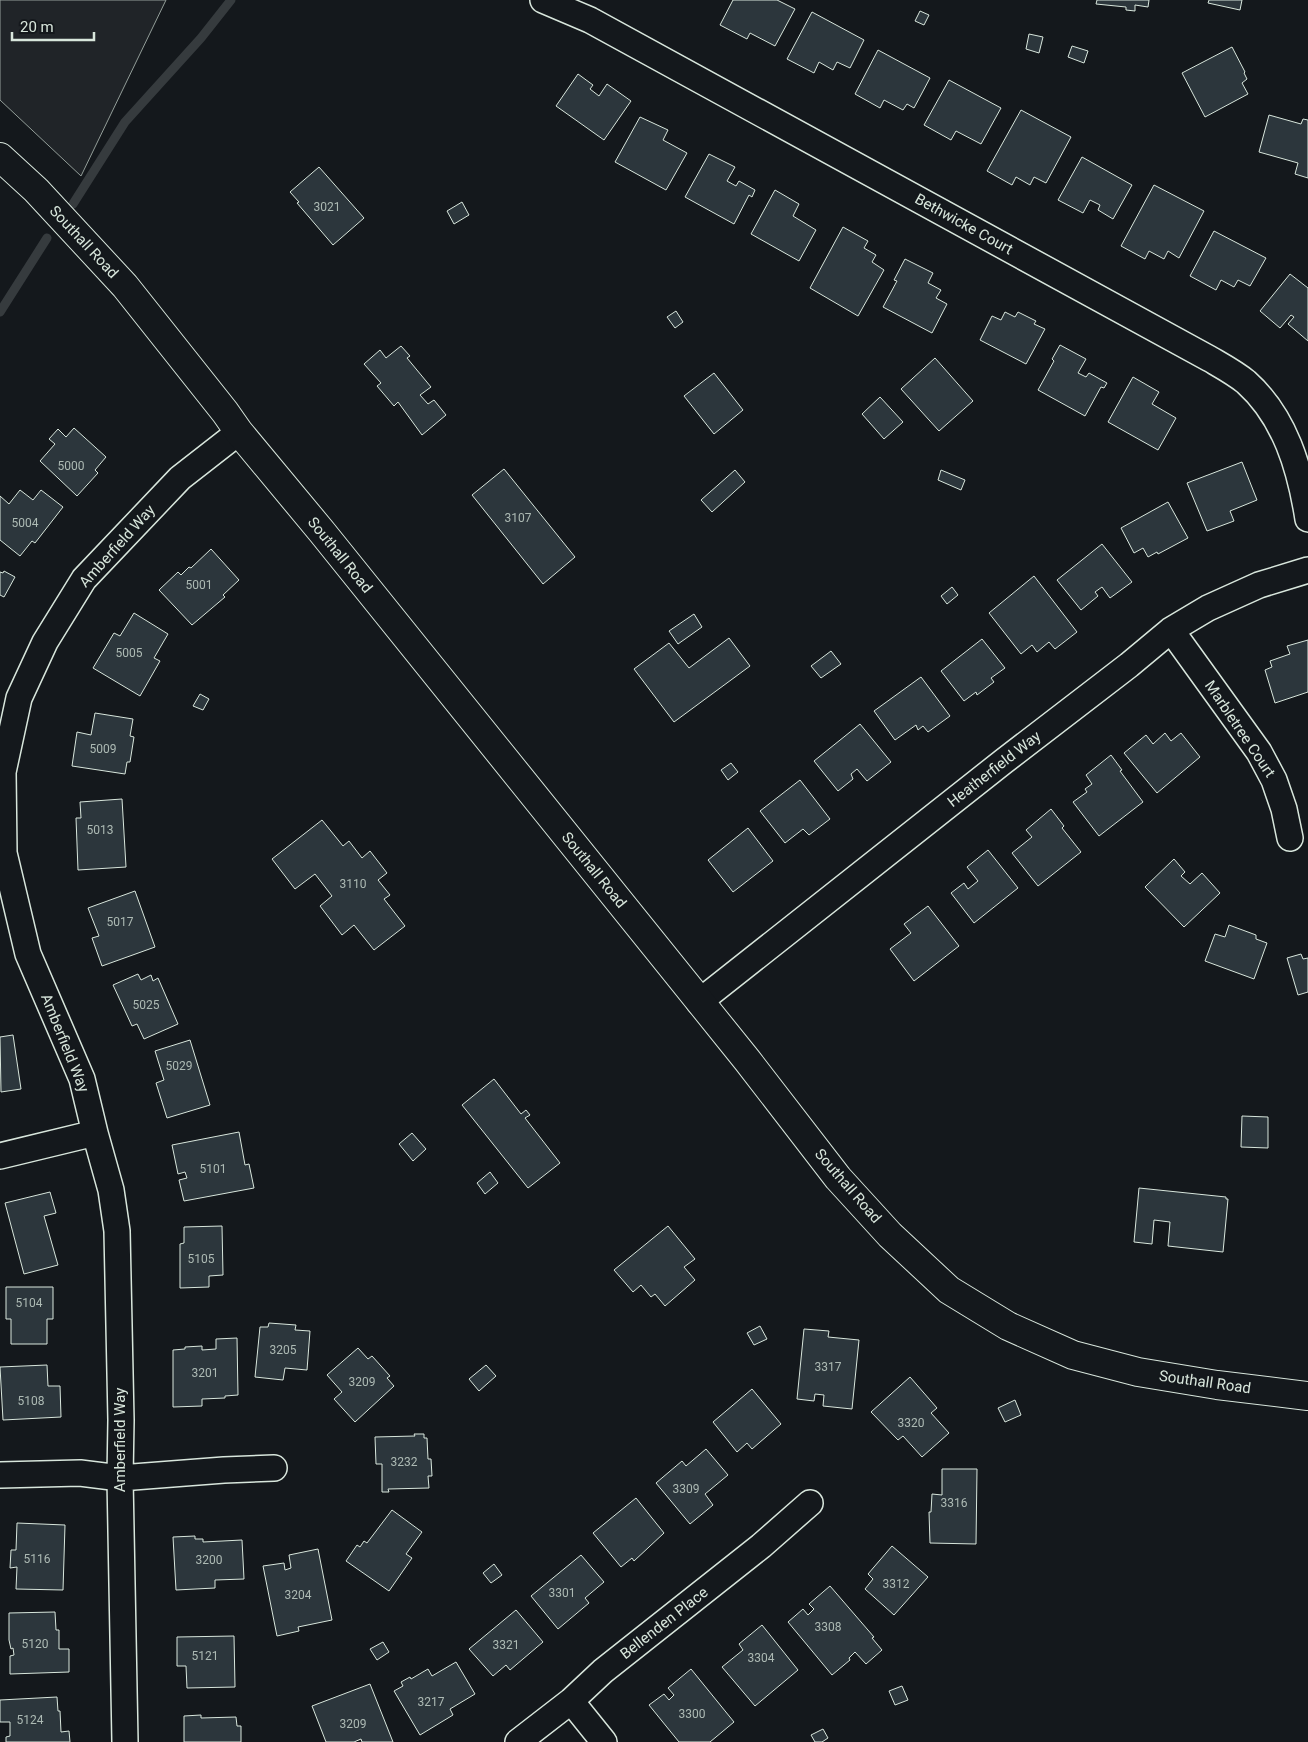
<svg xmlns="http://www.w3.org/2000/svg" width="1308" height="1742" font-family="Roboto,sans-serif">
<rect width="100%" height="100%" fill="#14181c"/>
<path fill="#202428" stroke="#939e99" d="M0,0H166L81,176L0,100Z"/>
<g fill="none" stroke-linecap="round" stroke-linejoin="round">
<path stroke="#363b3e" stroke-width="9" d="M73,204L125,122L201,38L231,0
M0,312L47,238"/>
</g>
<path fill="#2c363c" stroke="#d8e6dc" d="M733,0H777L795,9L775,46L750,33L747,39L720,25Z
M1097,0H1149L1148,7L1135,5V11L1126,10V7L1096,4Z
M1209,0H1242L1240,10L1208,3Z
M920,11L929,15L924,25L915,21Z
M812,12L864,40L850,68L837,62L833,70L819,62L814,73L787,59Z
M1029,34L1043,37L1039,53L1026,49Z
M1072,46L1088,51L1084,63L1068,57Z
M1232,47L1245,72L1244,73L1247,79L1242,83L1248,94L1205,117L1182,73Z
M878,50L930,78L914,108L907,104L903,110L884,100L880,108L855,94Z
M578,74L593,85L590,89L599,96L607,84L631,101L604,140L556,106Z
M949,80L1001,108L981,144L956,131L951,140L924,125Z
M1021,110L1071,137L1046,183L1034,177L1030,185L1016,177L1012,185L987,171Z
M1269,115L1301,124L1303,119L1308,120V178L1295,174L1298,163L1259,152Z
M640,117L668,130L663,140L687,153L666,190L615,162Z
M709,154L735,167L727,181L736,186L739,181L755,190L752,197L749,195L734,224L685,197Z
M1082,157L1132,185L1113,219L1098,210L1100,205L1090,200L1083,213L1058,200Z
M319,167L364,218L333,245L297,203L299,202L290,192Z
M1154,185L1204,211L1179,258L1168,251L1164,259L1149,251L1145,259L1121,246Z
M775,190L799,204L793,216L816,230L799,261L751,234Z
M462,202L469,215L454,224L447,211Z
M843,227L868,241L864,248L876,255L872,262L884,270L858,316L810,288Z
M1214,231L1266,258L1250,286L1238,280L1234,287L1221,280L1216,290L1190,276Z
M905,259L933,273L928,283L941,290L936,298L947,304L932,333L883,307L897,281L894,280Z
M1290,274L1308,288V341L1288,324L1294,317L1291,315L1280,328L1260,311Z
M676,311L683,322L675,328L667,317Z
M1005,312L1015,317L1018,312L1036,321L1034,324L1045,329L1026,364L980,340L992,316L1001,320Z
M1060,345L1086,359L1078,373L1086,377L1089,373L1107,383L1104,388L1101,387L1085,416L1038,390L1054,361L1052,359Z
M401,346L410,356L407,358L431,387L420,395L428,404L434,400L446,415L422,435L398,402L394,406L377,386L381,383L364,364L380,350L386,358Z
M935,358L973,401L939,431L901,389Z
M714,373L743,410L714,434L684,396Z
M1133,377L1159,392L1152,404L1176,418L1158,450L1108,422Z
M880,397L903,422L884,439L862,414Z
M74,428L106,457L95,470L98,473L77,496L40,461L55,444L49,439L58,429L66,437Z
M1242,462L1257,500L1230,511L1234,521L1207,531L1187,483Z
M504,469L575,557L543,584L472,495Z
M735,470L745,482L712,512L701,500Z
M941,470L965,480L961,490L938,480Z
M20,490L33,500L41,490L63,507L35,543L32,541L20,556L0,540V496L9,504Z
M1168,502L1188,538L1158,554L1157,552L1148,557L1143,548L1134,553L1121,528Z
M1102,544L1132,582L1110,598L1102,587L1095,592L1098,596L1081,610L1057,580Z
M211,549L239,580L223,595L225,597L192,625L159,590L178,572L181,575L189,567L191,568Z
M4,571L15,577L4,597L0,595V572L3,573Z
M1034,576L1077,632L1055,649L1049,642L1037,652L1032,645L1021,654L989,613Z
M952,587L958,595L947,604L941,596Z
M134,613L168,634L154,658L160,661L140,696L93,668L114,633L120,636Z
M694,614L702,627L678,644L669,631Z
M729,638L750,666L674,722L634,669L669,643L689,668Z
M982,639L1005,668L991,678L994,682L977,695L976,692L964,701L941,671Z
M1308,640V692L1275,703L1265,670L1272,667L1270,661L1290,654L1287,646Z
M831,651L841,664L821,678L811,666Z
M921,677L950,716L928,732L923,726L918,730L916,725L895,740L874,711Z
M200,694L209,699L203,710L193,706Z
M95,713L133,719L130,736L134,737L130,762H127L125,774L72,766L77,732L91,735Z
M860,724L891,762L867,781L857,769L851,774L853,779L838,791L814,761Z
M1165,733L1171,741L1181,733L1200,757L1157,793L1124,753L1146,735L1153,744Z
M1111,755L1122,770L1120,771L1143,802L1099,836L1073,802L1087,792L1085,789L1092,784L1086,775Z
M731,763L738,772L728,780L721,770Z
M800,780L830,819L809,835L803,829L785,843L760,811Z
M122,799L126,867L78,870L76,818H81L80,802Z
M1051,809L1064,826L1062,828L1081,852L1038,886L1012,853L1032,837L1026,830Z
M322,820L343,846L349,841L362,858L370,851L387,873L378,880L390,895L384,899L405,926L374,950L354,925L342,935L320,906L332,896L315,874L295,889L272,859Z
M748,828L773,861L733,892L708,860Z
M988,850L1018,888L974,923L951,893L964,883L968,889L978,881L967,867Z
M1174,859L1185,872L1181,876L1190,884L1202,873L1220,893L1184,927L1145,887Z
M135,891L155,947L102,966L92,938L99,936L88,908Z
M928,906L959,946L914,981L890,949L911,933L904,924Z
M1229,925L1256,935V939L1267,943L1254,979L1205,961L1215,934L1225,937Z
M1301,954L1303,959L1308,958V992L1298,995L1287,958Z
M138,974L141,980L151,975L153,981L158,978L178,1024L144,1039L137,1024L132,1026L113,985Z
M13,1035L21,1089L1,1092L0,1037Z
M190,1040L210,1105L167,1118L156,1083L164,1080L155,1051Z
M494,1079L521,1114L526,1110L530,1115L525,1118L560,1163L528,1188L462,1105Z
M1242,1116L1268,1117V1148L1241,1147Z
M239,1132L245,1165L249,1164L254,1188L184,1201L179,1180L187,1178L185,1172L178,1174L172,1145Z
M412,1133L426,1149L413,1161L399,1144Z
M490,1172L498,1183L485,1194L477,1183Z
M1139,1188L1226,1197V1199H1228L1223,1252L1168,1246L1170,1222L1154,1220L1152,1244L1134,1242Z
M50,1192L56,1213L44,1216L58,1265L24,1274L5,1203Z
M222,1226L223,1275L209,1276V1287L180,1288V1244L184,1243V1227Z
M668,1226L695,1259L684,1267L695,1280L665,1306L655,1294L651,1297L641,1285L633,1292L614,1270Z
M6,1287H53V1319H47V1344H11V1319H6Z
M269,1323L296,1325L295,1330L310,1331L307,1370L285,1368L283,1380L255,1377L260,1327H268Z
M760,1326L767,1339L754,1345L747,1333Z
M804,1329L829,1331L828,1337L859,1340L852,1409L823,1406L824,1395L815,1394L814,1401L797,1399Z
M237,1338L238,1395L225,1396V1398L202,1399V1406L173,1407V1350L185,1349V1347L202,1346V1350L216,1349V1339Z
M358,1348L368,1359L372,1356L390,1376L387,1378L394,1386L355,1422L334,1399L342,1392L327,1375Z
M47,1365L48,1386H60L61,1417L3,1420L0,1367Z
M486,1365L496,1376L479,1391L469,1379Z
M910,1377L937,1408L931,1413L949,1433L922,1457L903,1436L898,1440L871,1412Z
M752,1389L781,1424L752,1449L747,1443L737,1452L713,1422Z
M1015,1400L1021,1415L1005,1422L998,1408Z
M414,1434H424V1438H427L428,1459H431L432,1476H428L429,1488L388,1489L389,1492H382V1464H376L375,1437L415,1436Z
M706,1449L728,1475L705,1494L713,1505L690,1524L656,1483L682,1461L686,1466Z
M942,1469H977L976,1544L930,1543L929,1512H931L932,1494L942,1495Z
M636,1498L664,1533L634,1561L632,1558L621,1567L593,1533Z
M392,1510L422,1532L406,1554L412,1558L389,1591L346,1561L357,1545L360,1547L364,1541L367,1543Z
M17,1523L65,1525L63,1590L16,1589L17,1567L10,1568L11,1550H16Z
M195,1536V1539H203V1542L242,1540L244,1579L215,1580V1588L176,1590L173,1537Z
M892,1546L928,1577L894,1615L865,1589L873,1579L868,1574Z
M318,1549L332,1620L298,1627L299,1631L277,1636L263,1566L284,1563L285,1570L291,1568L289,1555Z
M581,1555L604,1582L585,1598L589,1603L558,1629L531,1596Z
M494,1564L502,1575L491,1583L483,1573Z
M830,1586L874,1637L872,1638L882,1650L866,1664L855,1652L849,1658L850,1660L832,1675L788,1622L803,1609L808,1615L814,1609L809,1604Z
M516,1610L543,1642L510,1670L506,1665L493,1676L469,1649Z
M55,1612L56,1630H59V1649H69V1672L10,1674V1656L14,1655L13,1648L11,1649L9,1640V1613Z
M762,1625L798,1670L755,1706L722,1667L743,1650L739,1644Z
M234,1636L235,1687L187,1688L186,1666H177V1637Z
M383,1642L389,1652L377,1660L370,1649Z
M456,1662L475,1694L450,1709L453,1715L420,1735L394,1691L403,1686L401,1682L410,1677L411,1679L428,1669L432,1676Z
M691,1669L734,1722L710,1742H679L649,1705L664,1694L669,1700L674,1695L668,1688Z
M370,1684L393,1742H362L361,1739L354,1742H326L312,1706Z
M902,1686L908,1700L895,1705L889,1691Z
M57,1697L58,1711H60L61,1732L69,1731L70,1742H6V1737L10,1736V1722H0V1700Z
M201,1715V1718L236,1717L237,1726H241V1742H184V1716Z
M823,1729L828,1738L822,1742H815L811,1735Z"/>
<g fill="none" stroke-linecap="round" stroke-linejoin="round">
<g stroke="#d8e6dc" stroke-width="28">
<path id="minor" d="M543,0L590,20L1210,359C1222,366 1235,373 1246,382C1285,417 1300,468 1308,519
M1171,630L1259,752L1274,780L1284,809L1290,838
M699,1002L1004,761L1129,665L1171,630L1208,608L1259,585L1308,570
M0,1156L95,1133
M0,1475L80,1473L120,1478L224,1470L274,1468
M571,1701L604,1742
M125,1742L120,1478L121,1420L117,1231L111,1190L95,1133L82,1079L28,954L4,853L3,772L19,698L45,642L84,579L180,478L239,432
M518,1742L571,1701L603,1671L761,1546L810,1503"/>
</g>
<g stroke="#d8e6dc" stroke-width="30">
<path id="tertiary" d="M0,157L36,190L125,286L225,412L239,432L322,532L747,1060L838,1178L890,1235L949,1290L1008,1326L1073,1355L1138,1372L1217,1385L1308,1396"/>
</g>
<use href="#minor" stroke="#14181c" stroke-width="25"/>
<use href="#tertiary" stroke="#14181c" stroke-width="28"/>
</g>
<g text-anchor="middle" stroke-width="4" stroke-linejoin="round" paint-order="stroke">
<g font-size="12" fill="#adbab4">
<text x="327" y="211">3021</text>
<text x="71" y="470">5000</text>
<text x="518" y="522">3107</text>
<text x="25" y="527">5004</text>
<text x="199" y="589">5001</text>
<text x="129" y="657">5005</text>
<text x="103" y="753">5009</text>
<text x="100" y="834">5013</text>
<text x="353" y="888">3110</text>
<text x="120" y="926">5017</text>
<text x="146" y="1009">5025</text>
<text x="179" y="1070">5029</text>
<text x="213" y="1173">5101</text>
<text x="201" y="1263">5105</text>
<text x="29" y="1307">5104</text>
<text x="283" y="1354">3205</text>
<text x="828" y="1371">3317</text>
<text x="205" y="1377">3201</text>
<text x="362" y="1386">3209</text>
<text x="31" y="1405">5108</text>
<text x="911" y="1427">3320</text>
<text x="404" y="1466">3232</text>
<text x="686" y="1493">3309</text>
<text x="954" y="1507">3316</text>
<text x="37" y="1563">5116</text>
<text x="209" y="1564">3200</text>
<text x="896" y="1588">3312</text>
<text x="562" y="1597">3301</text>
<text x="298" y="1599">3204</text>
<text x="828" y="1631">3308</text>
<text x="35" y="1648">5120</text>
<text x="506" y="1649">3321</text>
<text x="205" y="1660">5121</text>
<text x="761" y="1662">3304</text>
<text x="431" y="1706">3217</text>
<text x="692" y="1718">3300</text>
<text x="30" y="1724">5124</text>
<text x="353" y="1728">3209</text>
</g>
<g font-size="15" fill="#d8e6dc" stroke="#14181c">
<text transform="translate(964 224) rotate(29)" y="5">Bethwicke Court</text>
<text transform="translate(84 242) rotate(47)" y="5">Southall Road</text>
<text transform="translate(117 546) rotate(-48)" y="5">Amberfield Way</text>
<text transform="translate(340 555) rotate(51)" y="5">Southall Road</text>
<text transform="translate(1240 729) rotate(56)" y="5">Marbletree Court</text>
<text transform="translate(994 769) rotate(-38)" y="5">Heatherfield Way</text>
<text transform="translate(594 870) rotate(51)" y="5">Southall Road</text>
<text transform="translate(65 1043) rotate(68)" y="5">Amberfield Way</text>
<text transform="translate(848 1186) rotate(49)" y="5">Southall Road</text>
<text transform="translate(1205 1382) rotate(8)" y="5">Southall Road</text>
<text transform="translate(120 1440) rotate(-90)" y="5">Amberfield Way</text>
<text transform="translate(664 1623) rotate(-38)" y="5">Bellenden Place</text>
</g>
</g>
<path d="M12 32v8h82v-8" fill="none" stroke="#d8e6dc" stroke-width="2.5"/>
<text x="20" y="32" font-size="15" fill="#d8e6dc" stroke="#14181c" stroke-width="4" paint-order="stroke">20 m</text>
</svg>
